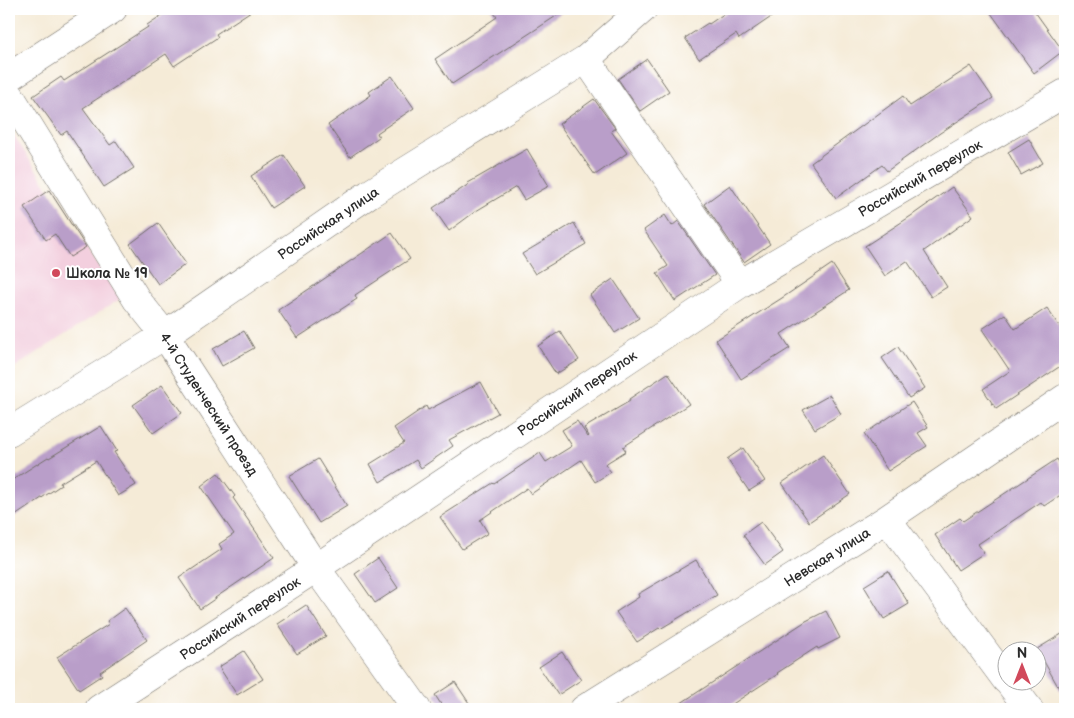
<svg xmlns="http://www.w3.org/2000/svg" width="1074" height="718" font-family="'Balsamiq Sans',sans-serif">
<rect width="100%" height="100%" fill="#fff"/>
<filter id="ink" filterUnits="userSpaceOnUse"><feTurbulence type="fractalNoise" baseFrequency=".02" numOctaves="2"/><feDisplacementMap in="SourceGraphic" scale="10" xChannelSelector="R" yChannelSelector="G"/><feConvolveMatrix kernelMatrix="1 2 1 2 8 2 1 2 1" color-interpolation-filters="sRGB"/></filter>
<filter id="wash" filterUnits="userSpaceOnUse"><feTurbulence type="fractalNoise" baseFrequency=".0096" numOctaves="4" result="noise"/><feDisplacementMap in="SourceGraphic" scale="20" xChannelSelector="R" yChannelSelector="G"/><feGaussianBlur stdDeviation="1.12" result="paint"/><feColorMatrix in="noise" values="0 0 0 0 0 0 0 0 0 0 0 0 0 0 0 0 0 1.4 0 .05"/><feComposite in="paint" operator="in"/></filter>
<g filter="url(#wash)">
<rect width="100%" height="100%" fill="#f5ebd7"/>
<path fill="#f3cfde" d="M9,128L120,299L9,371Z"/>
<g id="blocks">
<path fill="#b99ec9" d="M171,9H254L216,34L218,37L174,66L166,54L83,108L110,145L116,141L134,168L104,187L67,131L61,135L33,96L61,77L64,81L148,27L147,25Z
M491,9H567L452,84L435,59L497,17Z
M731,9H783L739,39L736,34L699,59L685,38L708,23L709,24Z
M988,9H1033L1063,51L1034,73Z
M647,59L669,91L640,111L618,79Z
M971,66L993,98L940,133L887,171L882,165L836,198L811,163L903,96L910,106Z
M392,76L414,108L377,133L379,137L350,157L328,125L371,95L369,92Z
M594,99L615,128L611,131L627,153L595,175L559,124Z
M1029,139L1043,163L1021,175L1008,152Z
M527,149L549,186L524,200L516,187L476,211L449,231L433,208L469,184L468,183Z
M284,155L305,186L271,208L251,176Z
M730,185L770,244L744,262L704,204Z
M952,187L973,216L924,251L947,287L931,297L907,261L885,276L865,246L911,216Z
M49,190L86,247L70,257L55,234L46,240L24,207Z
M665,215L672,226L678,221L715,275L675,301L657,273L668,266L644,230Z
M158,223L186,264L158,284L130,244Z
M574,223L586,244L535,274L522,254Z
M392,233L410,259L355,295L357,299L297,338L278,310Z
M832,264L849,290L781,334L790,348L741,379L716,340L782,298Z
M613,279L639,318L615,333L590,295Z
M1047,308L1065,335V363L996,409L983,389L1010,371L982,329L1005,314L1015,329Z
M244,331L254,348L222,366L213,349Z
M560,331L579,360L556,374L538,346Z
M898,347L925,388L909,398L882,358Z
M668,373L689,404L623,447L626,451L605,464L611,472L595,482L581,460L531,494L527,488L480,520L488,533L462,549L440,517L493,483L494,484L540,453L546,462L572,446L562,430L577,421L588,437L589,436L584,428L630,401L629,399Z
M481,382L498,413L449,440L453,446L421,468L416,460L380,482L370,464L404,443L394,428L426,406L428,410Z
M162,385L182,413L153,433L133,405Z
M830,395L841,414L815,429L803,410Z
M912,402L928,427L918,433L927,446L888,471L864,434Z
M101,426L117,451L114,452L136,485L118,496L96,461L60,483L61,485L9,520V482L48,457L49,458Z
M743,448L765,481L749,491L727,459Z
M823,455L850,494L809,522L782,483Z
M318,459L347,506L319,523L289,476Z
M1057,459L1065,472V492L1044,506L1041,502L978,544L984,553L958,570L935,535L960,518L963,521Z
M218,473L235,496L233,498L274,558L215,598H216L200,609L179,578L222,549L219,544L234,534L201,486Z
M761,522L783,552L765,565L743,535Z
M378,558L398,588L375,603L355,574Z
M696,560L717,595L660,629L659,628L637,642L616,612L639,597L638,594Z
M888,571L909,604L884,619L864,586Z
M306,605L326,636L297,654L277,624Z
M125,608L147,640L100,672L102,675L79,690L57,657L109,624L107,621Z
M826,611L840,638L818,649L817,647L777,673L778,674L725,709H672L806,621Z
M1065,632V699L1037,649Z
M244,651L263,679L237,695L219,667Z
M562,652L581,680L558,695L539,667Z
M455,682L473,709H444L435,695Z"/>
</g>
</g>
<g filter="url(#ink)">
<use href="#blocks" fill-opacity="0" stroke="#726e67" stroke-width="1"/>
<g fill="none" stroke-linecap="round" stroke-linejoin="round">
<g stroke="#726e67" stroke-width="29">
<path id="minor" d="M586,59L740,284
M9,77L113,9
M9,94L137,300L165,335L316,568L417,709
M9,432L165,335L369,194L586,59L643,9
M887,519L1006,680
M1007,680L1029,709
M99,709L316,568L740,284L1065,93
M584,709L887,519L1065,398"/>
</g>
<use href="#minor" stroke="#fff" stroke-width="28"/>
</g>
</g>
<circle fill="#d1495b" stroke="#fff" stroke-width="2" cx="56" cy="273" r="5"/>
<g text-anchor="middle" stroke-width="4" stroke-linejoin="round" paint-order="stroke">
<g font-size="14" fill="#2b2b2b" stroke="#fff">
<text transform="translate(920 178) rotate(-30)" y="5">Российский переулок</text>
<text transform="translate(328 223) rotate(-34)" y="5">Российская улица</text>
<text transform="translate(577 393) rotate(-34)" y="5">Российский переулок</text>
<text transform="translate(209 404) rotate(57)" y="5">4-й Студенческий проезд</text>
<text transform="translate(827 557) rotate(-32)" y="5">Невская улица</text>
<text transform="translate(240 618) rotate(-33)" y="5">Российский переулок</text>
</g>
<g font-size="14" font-weight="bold" fill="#2b2b2b" stroke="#fff" text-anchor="start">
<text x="66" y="278">Школа № 19</text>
</g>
</g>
<rect width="1074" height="718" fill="none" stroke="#fff" stroke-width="30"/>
<g transform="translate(1022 666)"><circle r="24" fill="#ffffff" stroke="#aaaaaa"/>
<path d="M0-4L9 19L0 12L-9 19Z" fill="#d1495b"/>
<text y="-8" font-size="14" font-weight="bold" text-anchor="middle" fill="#2b2b2b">N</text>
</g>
</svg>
